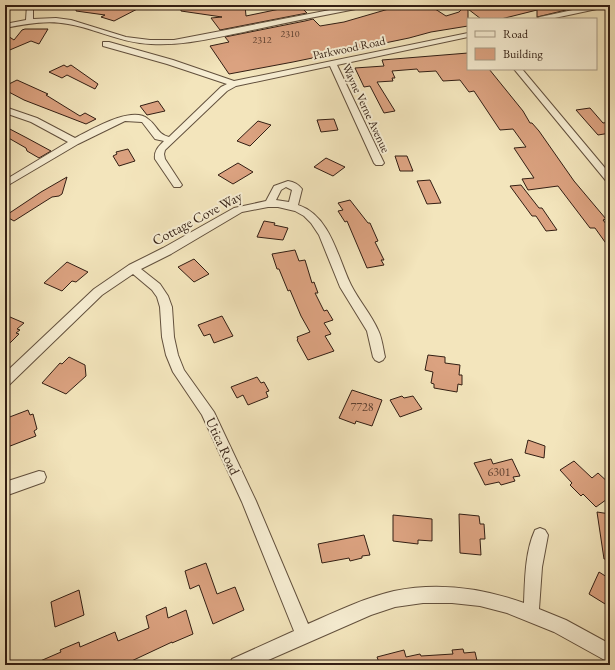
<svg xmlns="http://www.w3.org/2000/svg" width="615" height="670" font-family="'EB Garamond',serif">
<rect width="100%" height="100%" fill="#f3e5bc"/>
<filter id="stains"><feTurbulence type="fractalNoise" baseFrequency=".005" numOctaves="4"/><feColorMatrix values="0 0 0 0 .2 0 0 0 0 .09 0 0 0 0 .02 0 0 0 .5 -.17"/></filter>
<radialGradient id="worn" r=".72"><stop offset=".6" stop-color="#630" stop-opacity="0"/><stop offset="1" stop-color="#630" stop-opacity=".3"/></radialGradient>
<path fill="#dba280" stroke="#321e13" d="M77,5H145L114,21L101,17L105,15L76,11Z
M181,5H245L246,16L299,5L307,13L220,30L211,18L222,17L181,11Z
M387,5H415L422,9L432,7L446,16L459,12L464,7L462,5H558L566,10L537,17V10L501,19H481L468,9V26L431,32L409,38L293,62L229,74L210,46L229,42L225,37L305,21L313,19L320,26L344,22L392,8Z
M25,29H48L39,44L31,41L5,52V34L14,40L22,30Z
M468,53V69H489L523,111L530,123H532L539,131L574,181L606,219L603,220L610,229V249L595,228H590L558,186L528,190L522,179L534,178L514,148L526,147L513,129L500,130L474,91L469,92L460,80L443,81L436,71L419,72L417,69L392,71L395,78H392L393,81L377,82L395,111L384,113L370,86L364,87L355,68L384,66L382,60Z
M64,65L67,67L71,65L98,84L95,89L67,75L62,78L49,72Z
M17,80L48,94L46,95L80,116L85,113L96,119L86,124L24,100L5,90V86Z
M158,101L165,111L147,115L140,106Z
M590,108L603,123L610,122V133L598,135L576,110Z
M334,119L338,130L321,132L317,120Z
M258,121L271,125L250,146L237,141Z
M6,127L27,138L51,151L39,158L27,151L26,148L5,136Z
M128,149L135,161L119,166L113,156L117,154L116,152Z
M395,156H407L413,171H400Z
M326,158L345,167L333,176L314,167Z
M238,163L253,172L233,184L218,175Z
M67,177L62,194L59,196L52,197L44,202L14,221L5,216L41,192Z
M430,180L441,203L427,204L417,181Z
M521,185L539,208H542L557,230L546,231L536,216H532L510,186Z
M350,200L368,223H370L378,241L375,242L384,260H381L384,265L367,268L347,221L345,222L338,211L343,210L338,203Z
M264,221L275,223L274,225L288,228L283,240L257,237Z
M295,250L299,261L305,260L312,283L314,282L318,293H315L324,311L327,310L333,320L324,323L331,334L325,336L334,351L308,360L297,340L298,339L297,337L310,332L301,316L290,290L288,291L279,269H277L272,254Z
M194,259L209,274L194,282L178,267Z
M67,262L88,272L76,282L72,281L62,291L44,283Z
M222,316L233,336L214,343L210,334L204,336L198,325Z
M10,317L24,323L17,329L20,330L16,333L19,334L5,348V322Z
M428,355L445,357V363L460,365L459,375H462V385L458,384L457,392L434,388V384L431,383L433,372L425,370Z
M69,357L85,365L86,376L66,394L42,383L60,363L62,364Z
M257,377L261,383L264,382L269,391L266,392L268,397L248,405L243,395L237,398L231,387Z
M352,390L382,400L372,426L356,421L355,424L339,418Z
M402,396L404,398L413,396L422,409L400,417L390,400Z
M28,410L30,415L33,414L37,429L34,431L36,436L5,448V434L7,433L5,425L9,423L7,418Z
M528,440L545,446L544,458L525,453Z
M491,459L493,464L512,459L520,476L513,477L515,481L501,485L499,482L485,485L474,463Z
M574,461L592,478L598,473L610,484V497L596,507L583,494L581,496L570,485L572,483L560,470Z
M597,512L610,514V559H604Z
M459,514L479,516L480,524H484L485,539H480L481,555L460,553Z
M393,515L432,519V541L418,540V544L393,541Z
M364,535L370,555L362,556V558L350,561L349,558L322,563L318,544Z
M206,563L217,594L235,587L244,610L213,624L199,585L190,589L185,571Z
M599,572L610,579V607L589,594Z
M79,590L84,615L55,627L51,602Z
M166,607L168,618L186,610L193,634L172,643V642L123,665H31L61,652L60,650L79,642L80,647L115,632L118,641L149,628L146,616Z
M463,649L464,653L475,652L478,665H380L377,657L404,650L406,657L420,654L421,656L453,654L452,650Z"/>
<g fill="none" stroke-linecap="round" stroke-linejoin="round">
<g stroke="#62503d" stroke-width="2">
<path id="street" d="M27,5H33V19L56,18L71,20L126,37L150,40H174L356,5H369L366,7C325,15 284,23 244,32C213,38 182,46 151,44C121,43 97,29 68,24C47,20 26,24 5,28V24L26,20Z
M596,5H609L606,7L550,19H536L540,17Z
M468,33V37L337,65L384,163L382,165H376L374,163L330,66L236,86L227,91L165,150L164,154L165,159L182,185L180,187H174L155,159C154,151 158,147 164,141L155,139L142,122L125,121L78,144L5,187V180L68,142L31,122L5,113V107L37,118L75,138C91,130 132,105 148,119C157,125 157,134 169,137L221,87L227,84L167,64L103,46V42H109L173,60L234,81Z
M514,69H522L610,174V183L607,182Z
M288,181C294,182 298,184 302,189L298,205C331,216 338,259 351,285C359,301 371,314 378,330C382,338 383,348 385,357L383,360L379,362L375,360L373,357L367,331L340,287L319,235L311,223L304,216L295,211L278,207H268L242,212L171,254L141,269L160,284L168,296L172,307L174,337L178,355L184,370L214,412L256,501L308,624C335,612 364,598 394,591C438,582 482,588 524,603C525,579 525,552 535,530L540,528L545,530L548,535L542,567L539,609L566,620L610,644V663L554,632L507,613L480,606L452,603H423L395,607L371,615L257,665H229L232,659L294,631L242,502L202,415L173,372L166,355L162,337L160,307L157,297L152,290L133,274L102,295L9,385L5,386V373L94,289L129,265L163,248L234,208L266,201L274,186ZM286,187L292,190L289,202L276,200L281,190Z
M39,471L44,472L46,477L44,482L5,496V482Z"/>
</g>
<use href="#street" fill="#f7eed3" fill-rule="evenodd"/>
</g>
<g text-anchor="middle" stroke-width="4" stroke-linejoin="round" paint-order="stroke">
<g font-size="10" fill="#5c3f2e">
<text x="290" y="37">2310</text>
<text x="262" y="43">2312</text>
</g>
<g font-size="12" fill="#321e13" stroke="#f7eed3">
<text transform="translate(349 48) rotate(-12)" y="4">Parkwood Road</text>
<text transform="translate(366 108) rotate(65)" y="4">Wayne Verne Avenue</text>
</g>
<g font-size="12" fill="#5c3f2e">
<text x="362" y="411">7728</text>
<text x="499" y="476">6301</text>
</g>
<g font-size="14" fill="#321e13" stroke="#f7eed3">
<text transform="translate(197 218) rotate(-28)" y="5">Cottage Cove Way</text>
<text transform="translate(223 446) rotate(65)" y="5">Utica Road</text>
</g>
</g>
<rect width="615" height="670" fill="none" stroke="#f3e5bc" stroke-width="20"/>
<rect x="6" y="6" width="603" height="658" fill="none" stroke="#321e13" stroke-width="2"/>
<rect x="10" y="10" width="595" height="650" fill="none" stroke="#321e13"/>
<rect x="467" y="18" width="130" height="52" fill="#f7eed3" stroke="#a89b86"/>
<rect x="475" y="31" width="20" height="6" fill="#f7eed3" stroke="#a89b86"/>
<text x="503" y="38" font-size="12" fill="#321e13">Road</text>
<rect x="475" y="48" width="20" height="12" fill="#dba280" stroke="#a89b86"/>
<text x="503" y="58" font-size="12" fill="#321e13">Building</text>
<rect width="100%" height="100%" filter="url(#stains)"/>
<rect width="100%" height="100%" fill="url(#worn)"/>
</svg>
